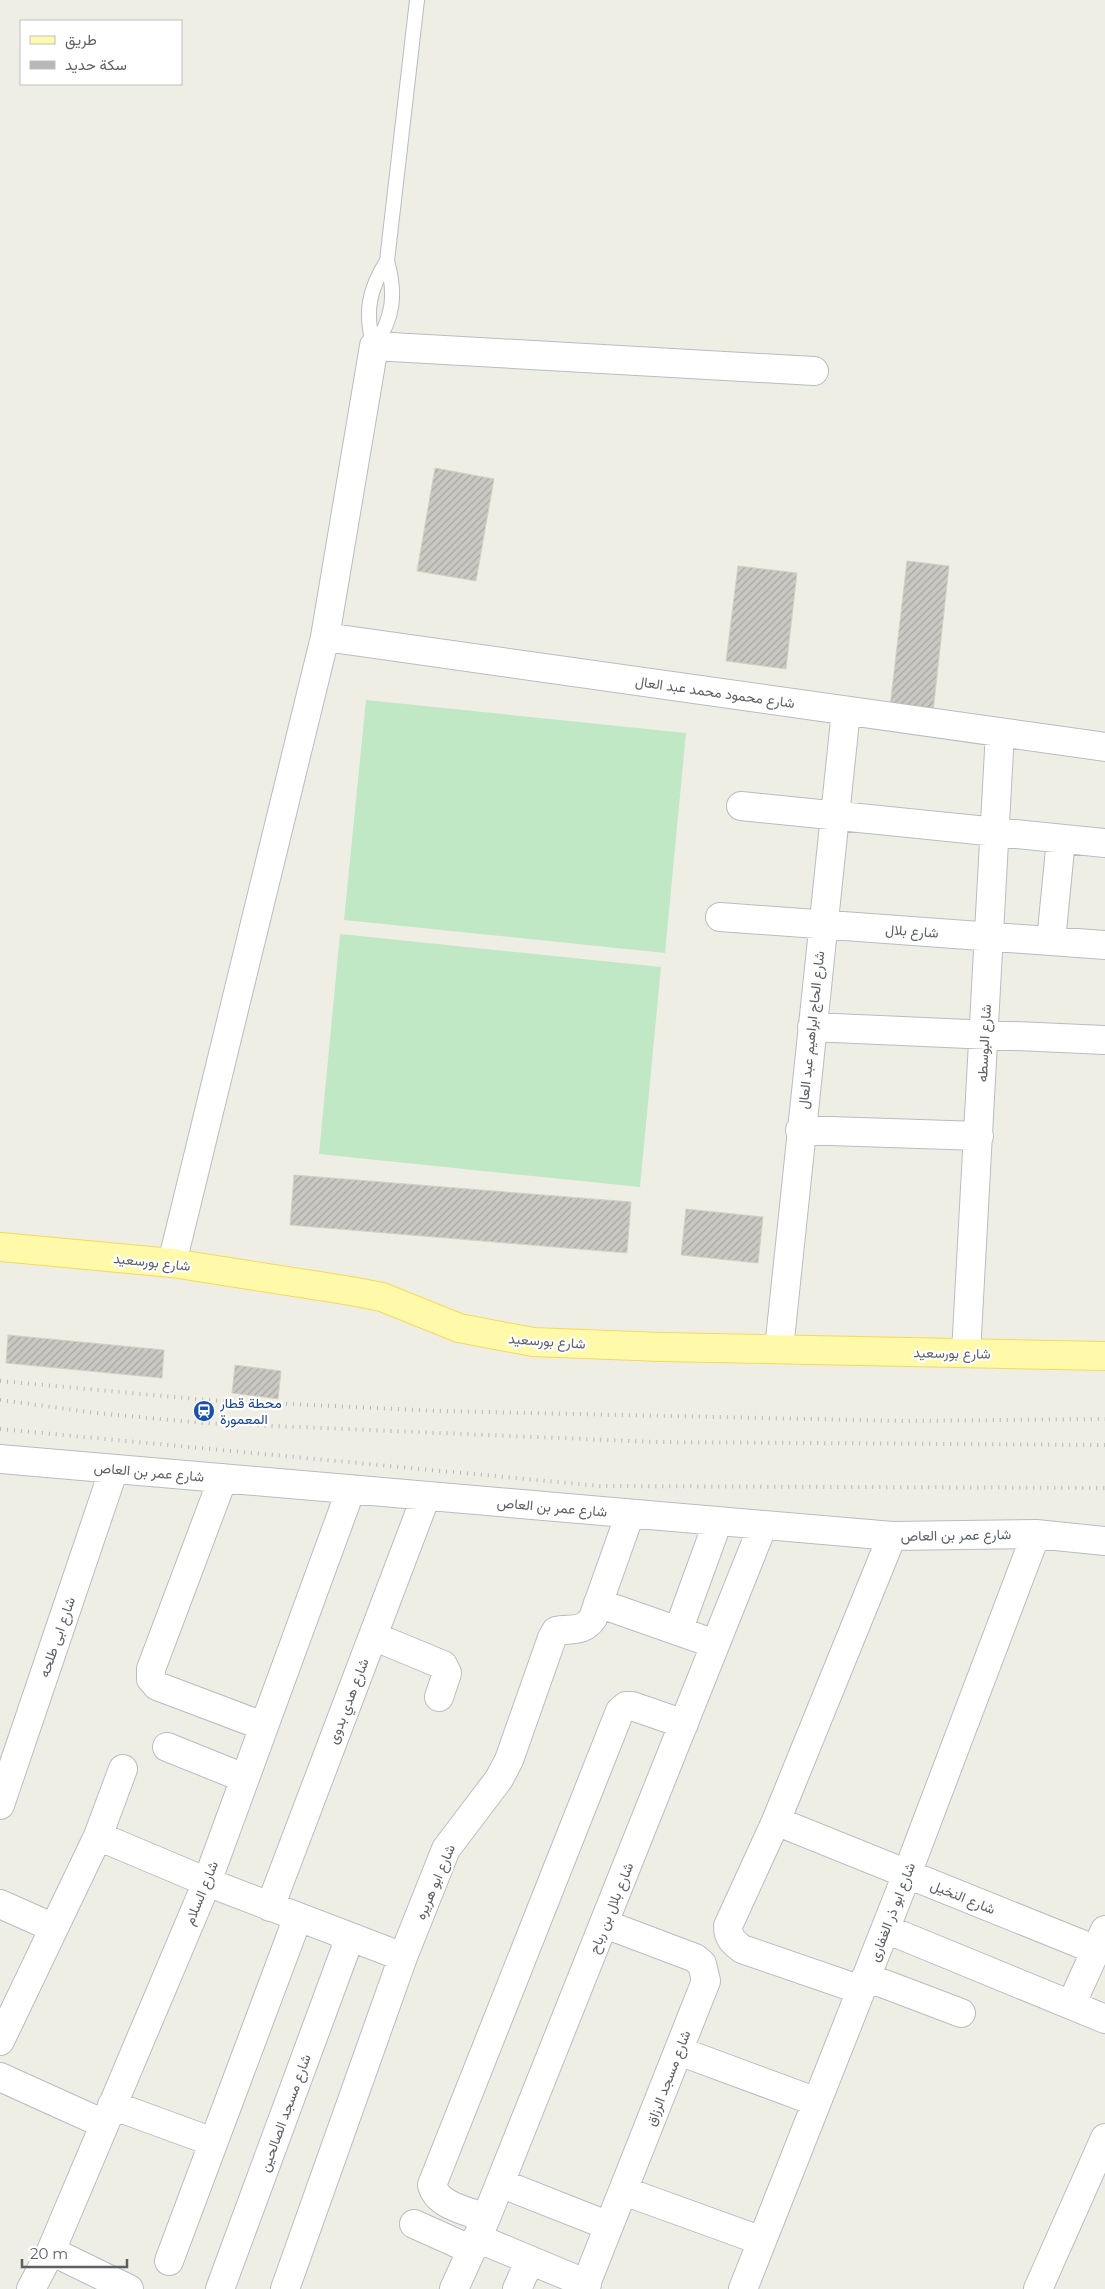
<svg xmlns="http://www.w3.org/2000/svg" width="1105" height="2289" font-family="Montserrat,Vazirmatn,sans-serif">
<defs>
<pattern id="building-hatch" width="6" height="6" patternUnits="userSpaceOnUse" patternTransform="scale(1.25)"><rect width="6" height="6" fill="#cac8c2"/><path d="M-1 1l2-2M0 6l6-6M5 7l2-2" fill="none" stroke="#a7a6a1"/></pattern>
</defs>
<rect width="100%" height="100%" fill="#efeee5"/>
<path fill="#c0e8c4" d="M366,700L686,733L665,953L344,920Z
M340,934L661,967L640,1187L319,1154Z"/>
<path fill="url(#building-hatch)" stroke="#d4d1c3" d="M435,468L494,479L476,581L417,571Z
M907,561L949,566L933,712L890,707Z
M738,566L797,573L786,669L726,661Z
M294,1175L631,1202L627,1253L290,1225Z
M686,1209L763,1217L758,1263L681,1255Z
M8,1335L164,1350L162,1378L6,1363Z
M235,1365L281,1371L278,1399L232,1393Z"/>
<g fill="none" stroke-linecap="round" stroke-linejoin="round">
<g stroke="#b9bcc1" stroke-width="16">
<path id="lane" d="M374,346C394,318 396,293 387,261L417,0
M374,346C364,313 369,289 387,261"/>
</g>
<g stroke="#b9bcc1" stroke-width="30">
<path id="street" d="M325,637L1105,747
M741,806L1105,843
M720,917L1105,945
M1051,941L1061,839
M812,1027L1105,1040
M800,1130L979,1136
M172,1263L325,637L374,346L814,371
M779,1349L846,711
M966,1353L1000,732
M0,1459L892,1536L1036,1534L1105,1541
M223,1478L151,1669V1679L157,1686L263,1726
M598,1603L715,1644
M678,1631L718,1521
M373,1636L443,1665L447,1673L439,1697
M167,1747L244,1778
M0,1805L114,1469
M776,1821L1096,1950
M98,1836L207,1882L403,1957
M0,1904L54,1928
M270,1907L426,1496
M886,1929L1105,2019
M866,1977L961,2013
M861,1990L742,1949C733,1942 728,1938 728,1926L776,1821L892,1536
M1071,2005L1105,1930
M0,2041L98,1836L123,1769
M679,2051L817,2102
M0,2077L104,2124
M112,2105L213,2142
M500,2183L609,2226
M624,2191L762,2241
M486,2218C468,2211 437,2206 432,2185L620,1711L626,1706H632L684,1724
M414,2224L472,2250
M477,2238L587,2284
M51,2251L129,2289
M169,2261L298,1917
M31,2289L51,2251L207,1882L351,1489
M220,2289L350,1937
M285,2289L403,1957L446,1849L499,1779L509,1760L552,1638L556,1631C571,1628 583,1633 593,1618L630,1514
M454,2289L486,2218L763,1525
M517,2289L530,2260
M584,2289L706,1981L702,1964L695,1958L605,1924
M743,2289L907,1874L1036,1534
M1038,2289L1105,2138"/>
</g>
<g stroke="#f6d957" stroke-width="30">
<path id="primary" d="M0,1247L172,1263L351,1291L382,1297L459,1328L533,1342L661,1347L1105,1356"/>
</g>
<use href="#lane" stroke="#fff" stroke-width="14"/>
<use href="#street" stroke="#fff" stroke-width="28"/>
<use href="#primary" stroke="#fffaaa" stroke-width="28"/>
<path stroke="#b6b7b7" stroke-width="4" stroke-dasharray="1 6" stroke-linecap="butt" d="M0,1381L207,1400L438,1411L902,1421L1105,1419
M0,1400L96,1413L203,1423L655,1442L1105,1445
M0,1429L600,1486L1105,1488"/>
</g>
<defs>
<g id="station-disc" transform="scale(1.125)"><circle r="9.5" fill="#1a4fb4" stroke="#fff"/><path d="M-3-6H3Q5-6 5-4V2Q5 4 3 4L4.5 6H3L1.5 4h-3L-3 6H-4.5L-3 4Q-5 4-5 2V-4Q-5-6-3-6ZM-3.5-4v3h7v-3ZM-3.5 1v1.5H-2V1ZM2 1v1.5H3.5V1Z" fill="#fff"/></g>
</defs>
<g fill-rule="evenodd">
<use href="#station-disc" x="204" y="1411"/>
</g>
<g text-anchor="middle" stroke-width="4.5" stroke-linejoin="round" paint-order="stroke">
<g font-size="14" fill="#5c6066" stroke="#fff">
<text transform="translate(715 692) rotate(8)" y="5">شارع محمود محمد عبد العال</text>
<text transform="translate(912 931) rotate(4)" y="5">شارع بلال</text>
<text transform="translate(811 1030) rotate(-84)" y="5">شارع الحاج ابراهيم عبد العال</text>
<text transform="translate(984 1043) rotate(-87)" y="5">شارع البوسطه</text>
<text transform="translate(152 1262) rotate(6)" y="5">شارع بورسعيد</text>
<text transform="translate(547 1341) rotate(4)" y="5">شارع بورسعيد</text>
<text transform="translate(952 1353) rotate(1)" y="5">شارع بورسعيد</text>
<text transform="translate(149 1472) rotate(5)" y="5">شارع عمر بن العاص</text>
<text transform="translate(552 1507) rotate(5)" y="5">شارع عمر بن العاص</text>
<text transform="translate(956 1535) rotate(-1)" y="5">شارع عمر بن العاص</text>
<text transform="translate(57 1637) rotate(-71)" y="5">شارع ابى طلحه</text>
<text transform="translate(348 1701) rotate(-69)" y="5">شارع هدي بدوى</text>
<text transform="translate(435 1882) rotate(-67)" y="5">شارع ابو هريره</text>
<text transform="translate(201 1893) rotate(-68)" y="5">شارع السلام</text>
<text transform="translate(963 1897) rotate(22)" y="5">شارع النخيل</text>
<text transform="translate(611 1908) rotate(-68)" y="5">شارع بلال بن رباح</text>
<text transform="translate(892 1912) rotate(-69)" y="5">شارع ابو ذر الغفارى</text>
<text transform="translate(668 2078) rotate(-69)" y="5">شارع مسجد الرزاق</text>
<text transform="translate(285 2113) rotate(-70)" y="5">شارع مسجد الصالحين</text>
</g>
<g font-size="14" fill="#164399" stroke="#fff" text-anchor="start">
<text x="220" y="1408">محطة قطار<tspan x="220" dy="16">المعمورة</tspan></text>
</g>
</g>
<rect x="20" y="20" width="162" height="65" fill="#ffffff" stroke="#bebfc2"/>
<rect x="30" y="36" width="25" height="8" fill="#fffaaa" stroke="#bebfc2"/>
<text x="65" y="45" font-size="15" fill="#5c6066">طريق</text>
<rect x="30" y="61" width="25" height="8" fill="#b6b7b7" stroke="#bebfc2"/>
<text x="65" y="70" font-size="15" fill="#5c6066">سكة حديد</text>
<path d="M22 2259v8h105v-8" fill="none" stroke="#5c6066" stroke-width="2.5"/>
<text x="30" y="2259" font-size="15" fill="#5c6066" stroke="#ffffff" stroke-width="4" paint-order="stroke">20 m</text>
</svg>
